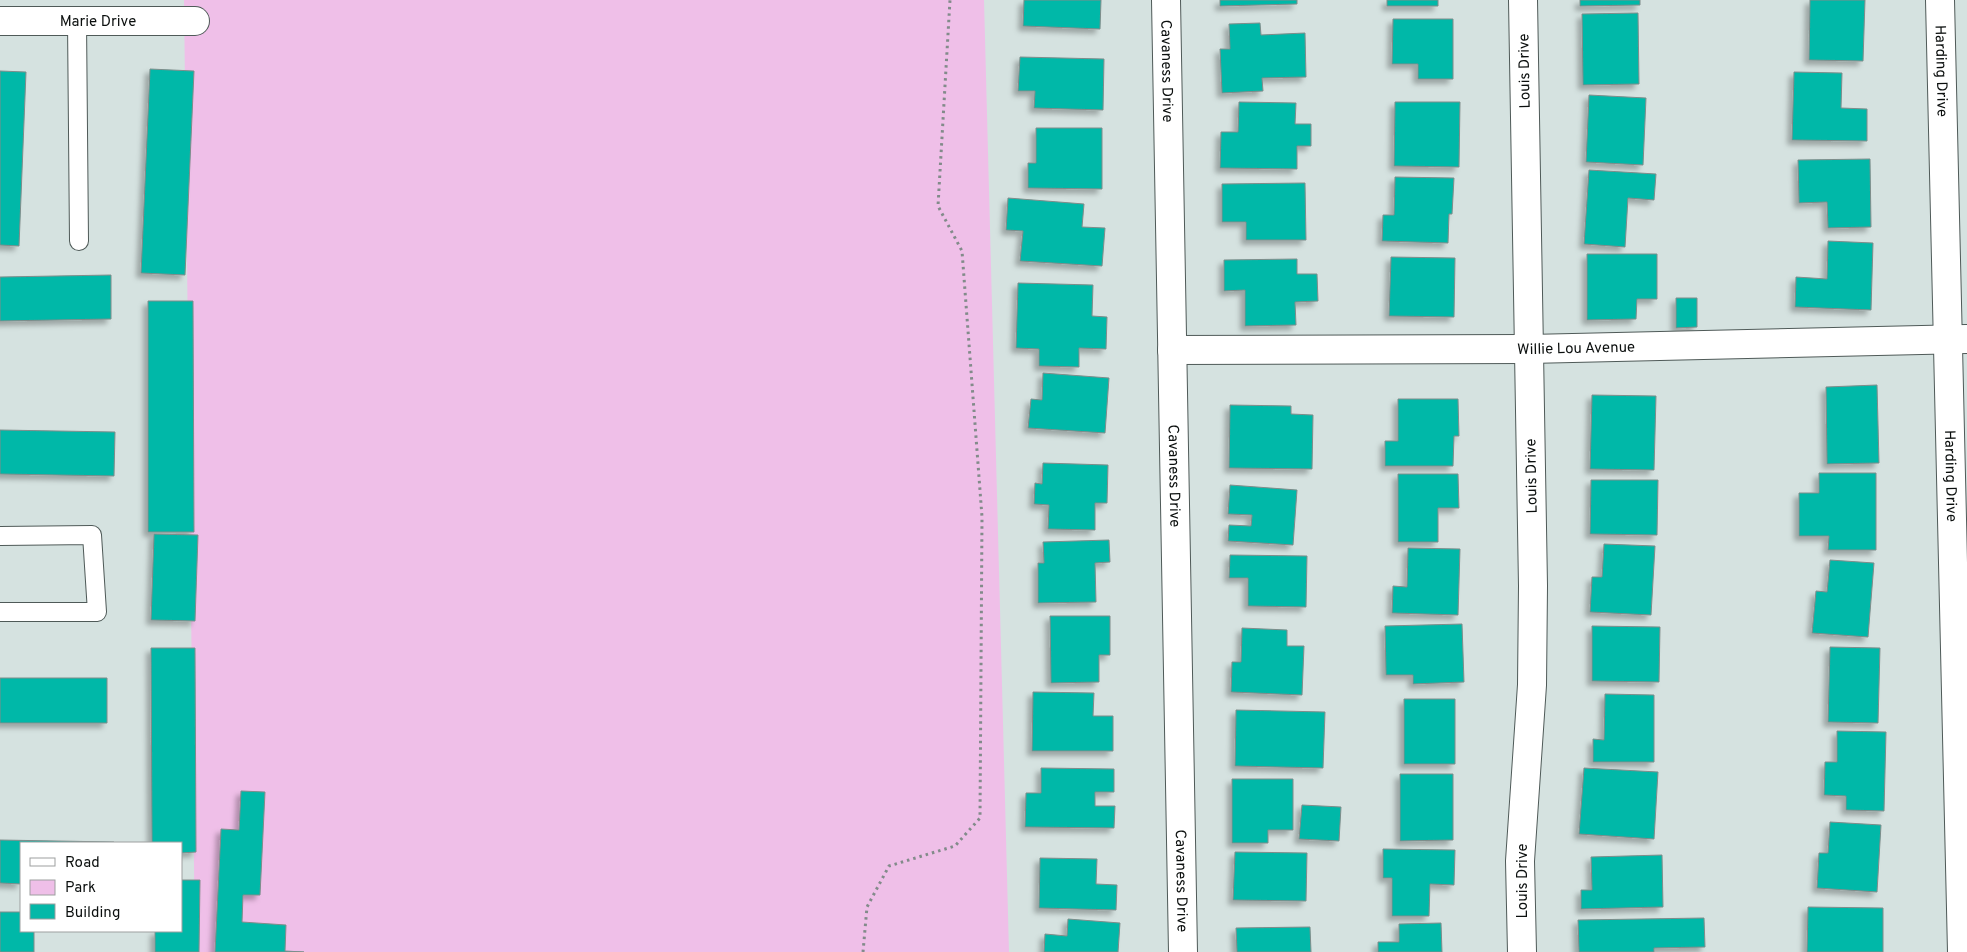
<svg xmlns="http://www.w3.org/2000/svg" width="1967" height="952" font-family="Overpass,sans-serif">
<defs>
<filter id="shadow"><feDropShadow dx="-4.5" dy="4.5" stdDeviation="2.5" flood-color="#0004"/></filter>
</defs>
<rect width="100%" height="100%" fill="#d5e2e0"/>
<path fill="#efbfe8" d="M184,0H984L1009,952H195Z"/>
<path fill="#04b8a8" stroke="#7f8c8a" filter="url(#shadow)" d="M1024,0H1101L1100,29L1023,26Z
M1220,0H1297V4L1220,6Z
M1387,0H1438V6H1387Z
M1580,0H1640V5L1580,6Z
M1810,0H1865L1863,61L1809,60Z
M1638,13L1639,84L1583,85L1582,14Z
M1393,19H1453V79H1418V64H1392Z
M1260,23L1261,35L1305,33L1306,77L1262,78L1263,91L1222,93L1220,49H1230L1229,24Z
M1020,57L1104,59L1103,110L1034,108L1035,91H1018Z
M150,69L194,71L185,275L141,273Z
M0,71L26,72L19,246L0,245Z
M1794,72L1842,73L1841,108L1867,109V141L1792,140Z
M1589,95L1646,98L1643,165L1586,162Z
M1239,102L1296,103L1295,124H1311V146H1297V169L1220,168L1221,132H1238Z
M1395,102H1460L1459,167L1394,166Z
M1036,128H1102V189L1028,188V163H1036Z
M1870,159L1871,227L1828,228L1827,202L1799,203L1798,160Z
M1589,170L1656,174L1654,200L1628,198L1625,247L1584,244Z
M1395,177L1454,178L1452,214H1449L1448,243L1382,241L1383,215H1394Z
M1305,183L1306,240H1246V222H1222V184Z
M1008,198L1084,204L1082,227L1105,228L1102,266L1020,261L1023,231L1006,230Z
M1828,241L1873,243L1871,310L1795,307L1796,277L1827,279Z
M1587,254H1657V299H1637L1636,319L1587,320Z
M1391,257L1455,258L1454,317L1389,316Z
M1297,259V274H1317L1318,301L1295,302L1296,325L1245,326V290L1224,291V260Z
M111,275V319L0,321V277Z
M1018,283L1093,285L1092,316L1107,317L1106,349L1079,348V367L1039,366V349L1016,348Z
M1676,298H1697V327L1676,328Z
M148,301H193L194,532H148Z
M1043,373L1109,378L1105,433L1028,428L1031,399L1042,400Z
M1877,385L1879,463L1827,464L1826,387Z
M1592,395L1656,396L1654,470L1590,469Z
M1398,399H1458L1459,436H1454L1453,466H1385V441H1398Z
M1230,405L1291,406V414L1313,415L1312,469L1229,468Z
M0,430L115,432L114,476L0,474Z
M1043,463L1108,465L1107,503H1095V530L1048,529L1049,505L1034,504L1035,483L1042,484Z
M1819,473H1876V550H1828L1829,536H1799V493H1819Z
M1398,474H1458L1459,508H1438V542H1398Z
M1591,480H1658L1657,535L1590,534Z
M1230,485L1297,490L1293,545L1228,541L1229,525L1251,526L1252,515L1228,514Z
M154,534L198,535L195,621L151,620Z
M1109,540L1110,562L1095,563L1096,602L1038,603V563H1044L1043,542Z
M1604,544L1655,546L1651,615L1590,612L1592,577H1602Z
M1408,548L1460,549L1458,615L1392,613L1393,586L1407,587Z
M1230,555L1307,556L1306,607L1248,606V578H1229Z
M1830,560L1874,563L1868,637L1812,633L1816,591L1827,592Z
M1050,616H1110V655H1099V682L1051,683Z
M1462,624L1464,682L1413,684V675H1386L1385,626Z
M1592,626L1660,627L1659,682L1592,681Z
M1242,628L1287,630V646H1304L1302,695L1231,692L1232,662H1241Z
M1830,647L1880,648L1878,723L1828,722Z
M151,648H195L196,852L181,853V843H152Z
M0,678H107V723H0Z
M1033,692L1094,693L1093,716H1113V751H1032Z
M1605,694L1654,695V762H1593V739L1604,740Z
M1404,699H1455V764H1404Z
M1236,710L1325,712L1323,768L1235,766Z
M1837,731L1886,732L1884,811L1846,810V796L1824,795L1825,762H1837Z
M1041,768L1114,769V792H1095V806H1115L1114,828L1025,827L1026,793H1041Z
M1584,768L1658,772L1654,839L1579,834Z
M1400,774H1453V840L1400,841Z
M1232,779H1293V830H1268V843H1232Z
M241,791L265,792L260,895H243L242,922L286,925L285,951L304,952H215L221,829L239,830Z
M1302,805L1341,807L1339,841L1299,839Z
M1830,822L1881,825L1877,892L1817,888L1819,853H1828Z
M0,840L114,842V843H21V884L0,883Z
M1383,849L1455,850L1454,885L1430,884L1429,916H1392V878H1383Z
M1235,852L1307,853L1306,901L1233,900Z
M1662,855L1663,907L1581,909V890H1592L1591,857Z
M1040,858L1097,859L1096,884L1117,885L1116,910L1039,908Z
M181,880H200L199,952H155V931H181Z
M1808,907L1883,908V952H1807Z
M0,912H21V931H34V952H0Z
M1704,918L1705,947L1654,948V952H1579L1578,920Z
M1068,919L1120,923L1118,952H1044L1045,934L1067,936Z
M1441,923L1442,952H1378V942H1399V924Z
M1310,927L1311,952H1237L1236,928Z"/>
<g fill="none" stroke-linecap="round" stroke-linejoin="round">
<g stroke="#4f5a58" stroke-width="20">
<path id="lane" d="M77,21L79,241
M0,536L92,535L97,612H0"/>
</g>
<g stroke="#4f5a58" stroke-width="30">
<g id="street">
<path id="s1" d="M1166,0L1183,952"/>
<path id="s2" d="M1940,0L1962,952"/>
<path id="s3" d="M0,21H195"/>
<path id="s4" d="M1172,350L1529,349L1966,339"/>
<path d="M1522,952L1520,861L1532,685L1533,586L1523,0"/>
</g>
</g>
<path stroke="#828b8a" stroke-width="3" stroke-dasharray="2.5 4" stroke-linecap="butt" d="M863,952L867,907L889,866L955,846L980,818L982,517L962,251L938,206L950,0"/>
<use href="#lane" stroke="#fff" stroke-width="18"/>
<use href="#street" stroke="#fff" stroke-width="28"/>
</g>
<g text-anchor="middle" stroke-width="5" stroke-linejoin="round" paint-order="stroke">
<g font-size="15" fill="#0b0f0e" stroke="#fff">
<text dy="5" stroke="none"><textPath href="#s3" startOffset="98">Marie Drive</textPath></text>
<text dy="5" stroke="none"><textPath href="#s1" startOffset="71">Cavaness Drive</textPath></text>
<text transform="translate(1524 71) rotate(-91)" y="5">Louis Drive</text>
<text dy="5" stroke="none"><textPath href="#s2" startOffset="71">Harding Drive</textPath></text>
<text dy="5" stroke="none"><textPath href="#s4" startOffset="404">Willie Lou Avenue</textPath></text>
<text dy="5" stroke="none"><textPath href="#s1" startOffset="476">Cavaness Drive</textPath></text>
<text transform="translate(1531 476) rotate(-91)" y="5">Louis Drive</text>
<text dy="5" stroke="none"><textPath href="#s2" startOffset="476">Harding Drive</textPath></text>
<text dy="5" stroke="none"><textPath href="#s1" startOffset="881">Cavaness Drive</textPath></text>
<text transform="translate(1522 881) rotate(-90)" y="5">Louis Drive</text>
</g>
</g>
<rect x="20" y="842" width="162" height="90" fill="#ffffff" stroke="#9d9f9f"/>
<rect x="30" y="858" width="25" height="8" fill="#ffffff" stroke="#9d9f9f"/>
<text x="65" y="867" font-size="15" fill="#0b0f0e">Road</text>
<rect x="30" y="880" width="25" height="15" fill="#efbfe8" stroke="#9d9f9f"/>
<text x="65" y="892" font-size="15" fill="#0b0f0e">Park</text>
<rect x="30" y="904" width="25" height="15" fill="#04b8a8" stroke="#9d9f9f"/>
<text x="65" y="917" font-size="15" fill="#0b0f0e">Building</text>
</svg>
